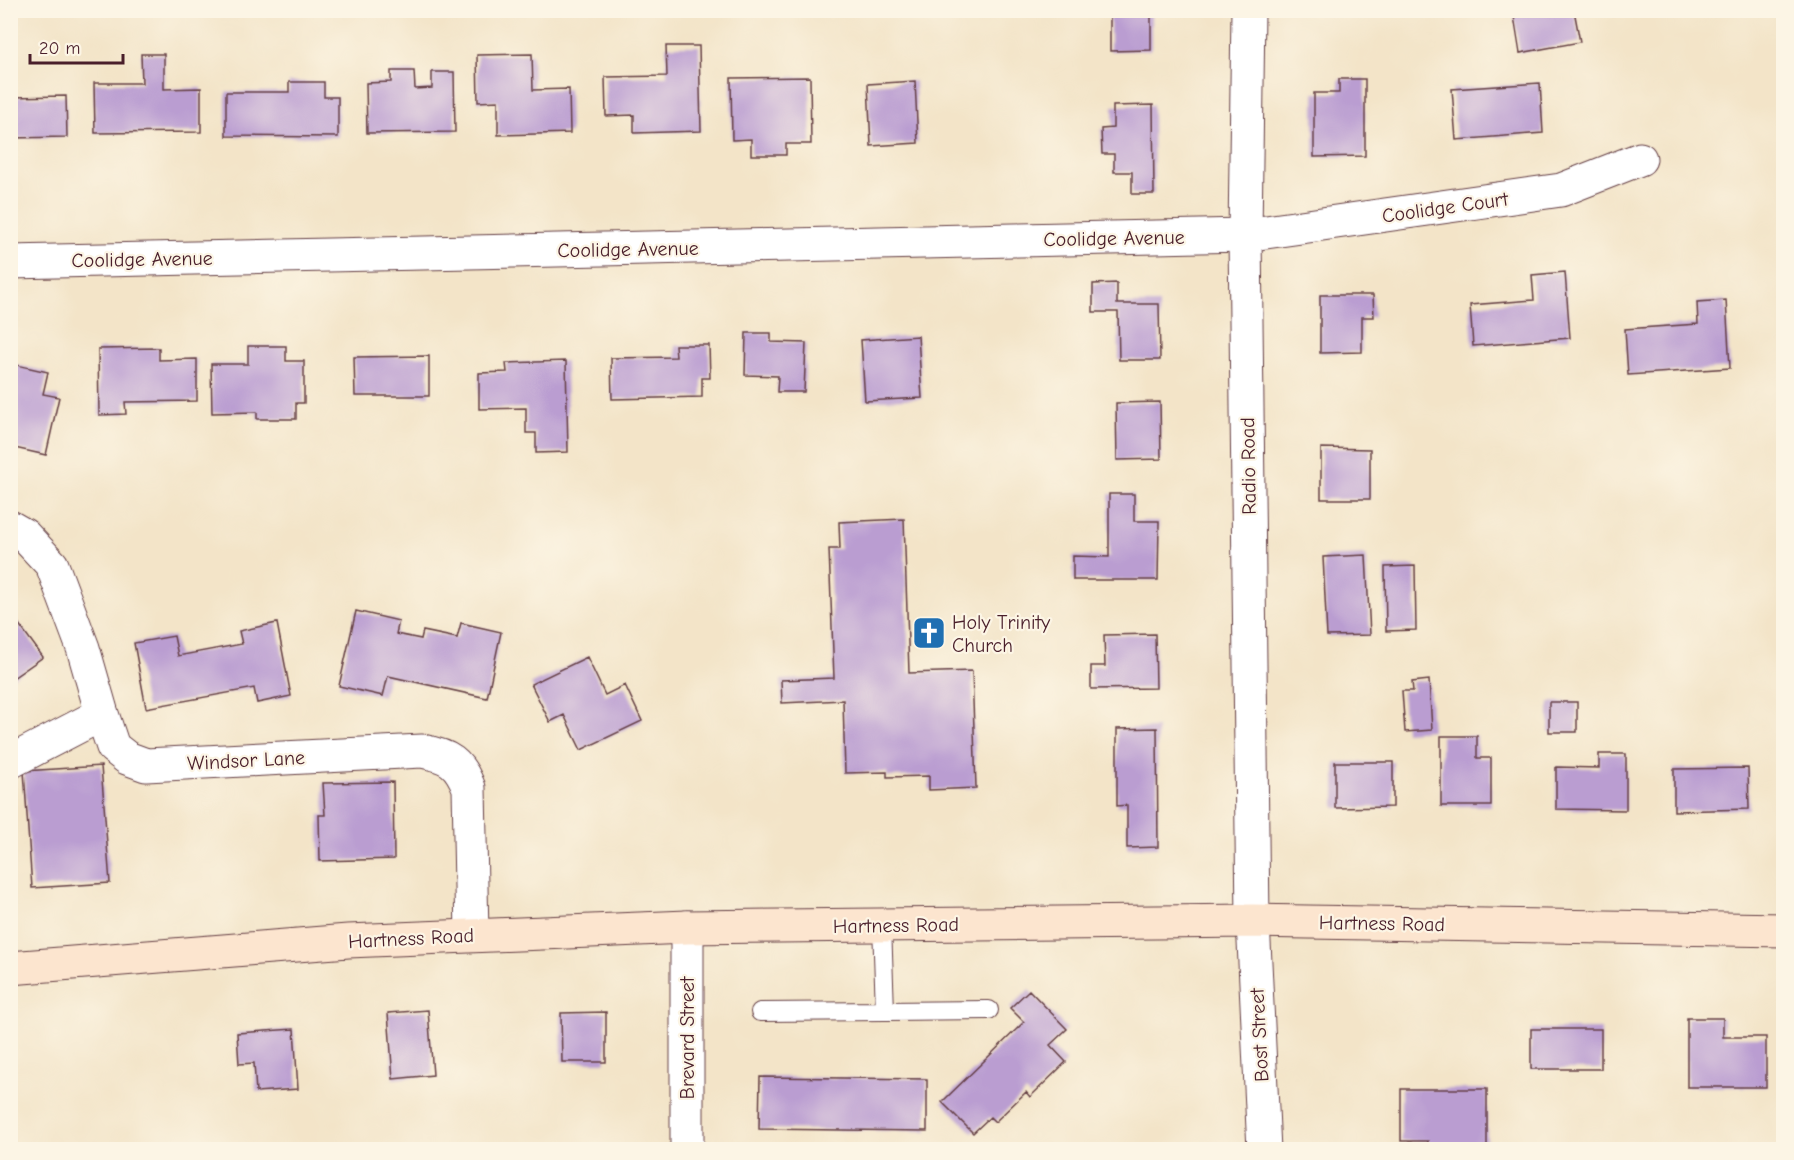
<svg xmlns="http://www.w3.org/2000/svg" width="1794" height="1160" font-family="'Comic Neue',sans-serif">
<rect width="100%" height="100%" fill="#fcf5e5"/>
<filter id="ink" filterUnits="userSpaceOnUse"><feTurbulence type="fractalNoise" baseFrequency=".0167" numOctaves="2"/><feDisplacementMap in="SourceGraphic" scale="12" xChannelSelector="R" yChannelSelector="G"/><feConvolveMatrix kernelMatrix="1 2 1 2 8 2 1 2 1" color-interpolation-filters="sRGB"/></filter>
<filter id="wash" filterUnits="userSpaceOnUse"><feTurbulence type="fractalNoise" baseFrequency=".008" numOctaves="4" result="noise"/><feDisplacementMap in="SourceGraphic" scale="24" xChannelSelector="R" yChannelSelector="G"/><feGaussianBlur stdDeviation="1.35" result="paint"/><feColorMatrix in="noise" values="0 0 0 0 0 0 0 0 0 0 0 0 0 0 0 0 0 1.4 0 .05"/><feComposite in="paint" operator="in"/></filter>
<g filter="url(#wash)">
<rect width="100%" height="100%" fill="#f3e4c8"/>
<g id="blocks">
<path fill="#ba9dd1" d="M1110,10H1151V50L1110,51Z
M1513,10H1574L1580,42L1520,53Z
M666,46H699L701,131L634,133V115L606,116L605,77L667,76Z
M141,54H164V89L201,88V132L95,133L94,83H142Z
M532,54L533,90L569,89L570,133L498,135V101L478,102L477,55Z
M391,71H414L415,89L432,88V72H454L455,132L367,133L366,83L391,82Z
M810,77L811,144H786V155H751V139L732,140L731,78Z
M1339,79H1365V156L1314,157V93H1339Z
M915,81L918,143L871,146L868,84Z
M289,82H324V97H338V137L226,136V92H289Z
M1540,83L1543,133L1456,140L1452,89Z
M66,96L67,137L10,138V97Z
M1153,105L1154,194H1132V172H1114V154H1102L1101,129L1113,128V106Z
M1565,272L1570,338L1473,346L1470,305L1534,300L1532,275Z
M1117,283V304H1159L1160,360H1119L1118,312H1093V284Z
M1320,295H1373L1374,317H1362V352L1320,353Z
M1726,300L1730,368L1628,375L1625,329L1698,324L1697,302Z
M746,333H771V342L806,343L804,392H777L778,376L745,375Z
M918,336L922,398L865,401L861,340Z
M675,345H709L710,378H702V397L612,399L611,358L676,357Z
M248,346H286V361H304V403H296V419H257V412L212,413L211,364H248Z
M159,348V360L197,359V401L125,402L126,414L99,415L98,349Z
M429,356V396H355L354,357Z
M10,359L13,360L12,364L48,372L43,394L59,397L46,455L10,447Z
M566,361L568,452L536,453V433H526V408L479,409V373L507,372L506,363Z
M1160,402L1161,459L1117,460L1116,403Z
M1321,448L1370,449V499H1321Z
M1109,494H1134V521H1159L1158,580H1073V556L1109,557Z
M904,519L909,673L972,671L976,788L929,790V776L887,777V772L845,773L843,700L782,703L781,680L834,678L829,549H840L839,522Z
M1366,555L1370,635L1327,636L1323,557Z
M1415,566L1416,630L1386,631L1385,567Z
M356,611L399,621L396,634L421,639L423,631L457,638L461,623L501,632L487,698L388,676L383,696L339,686Z
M10,612L43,657L10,680Z
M277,623L291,696L257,703L254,688L146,708L134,643L174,636L178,656L242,644L239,631Z
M1155,634L1156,688L1091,689V666H1105L1104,635Z
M587,657L605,695L625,685L642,721L581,750L564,715L550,722L531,684Z
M1429,680L1432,730L1405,732L1402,691H1413L1412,682Z
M1549,702H1577V732H1549Z
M1157,728L1158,847L1127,848V805L1117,806V729Z
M1441,736H1477V758H1491V806H1441Z
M1599,754H1626V810L1556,809V767L1599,768Z
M1335,762H1393V807L1335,808Z
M101,766L110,883L32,888L24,771Z
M1748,768L1749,809L1674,811V769Z
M393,782L394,859L320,861L319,815H325L323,783Z
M1029,990L1067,1029L1050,1045L1066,1062L1030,1097L1026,1092L995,1122L990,1117L973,1133L942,1102L1024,1022L1010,1008Z
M428,1010L433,1075L393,1079L388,1013Z
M606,1012V1062H562L561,1013Z
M1687,1018H1723V1037H1766V1087H1687Z
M294,1029L298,1089L256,1092L254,1063L239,1064L237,1033Z
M1531,1029H1601V1069H1531Z
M760,1077L927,1079V1131L759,1129Z
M1401,1089H1487V1150H1428V1141H1401Z"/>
</g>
</g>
<g filter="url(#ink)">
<use href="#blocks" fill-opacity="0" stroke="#633d43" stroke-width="1.5"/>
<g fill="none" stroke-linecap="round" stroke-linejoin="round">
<g stroke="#633d43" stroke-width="20">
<path id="service" d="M882,925L885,1011L989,1010
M760,1012L885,1011"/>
</g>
<g stroke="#633d43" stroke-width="35">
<path id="minor" d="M10,262L1245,235L1561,190L1640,159
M10,527L24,535L52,565L83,648L102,714L113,747L127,758L146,765L422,751C449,756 459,762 469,788L472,935
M10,762L102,714
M1253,921L1264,1150"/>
</g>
<g stroke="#633d43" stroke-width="35">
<path id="tertiary" d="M1248,10L1245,235L1253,921
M687,927V1150"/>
</g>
<g stroke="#633d43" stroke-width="35">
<path id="secondary" d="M10,968L348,941L687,927L1253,921L1784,930"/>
</g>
<use href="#service" stroke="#fff" stroke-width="18"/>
<use href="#minor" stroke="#fff" stroke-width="33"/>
<use href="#tertiary" stroke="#fff" stroke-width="33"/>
<use href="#secondary" stroke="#fce5cf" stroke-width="33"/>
</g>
</g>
<defs>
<g id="church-square" transform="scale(1.725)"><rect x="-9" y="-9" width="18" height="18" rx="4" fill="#1f6fb2" stroke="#fcf5e5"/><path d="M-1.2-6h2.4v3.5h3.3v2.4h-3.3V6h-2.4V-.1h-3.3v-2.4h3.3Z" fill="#fff"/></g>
</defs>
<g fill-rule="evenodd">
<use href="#church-square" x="929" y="633"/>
</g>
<g text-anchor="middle" stroke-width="4.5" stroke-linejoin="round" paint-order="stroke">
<g font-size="20" fill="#4a1f2b" stroke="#fcf5e5">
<text transform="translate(1445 207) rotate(-8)" y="7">Coolidge Court</text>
<text transform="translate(1114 238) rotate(-1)" y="7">Coolidge Avenue</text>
<text transform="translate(628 249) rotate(-1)" y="7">Coolidge Avenue</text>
<text transform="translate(142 259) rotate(-1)" y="7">Coolidge Avenue</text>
<text transform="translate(1248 466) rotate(-91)" y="7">Radio Road</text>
<text transform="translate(246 760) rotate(-3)" y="7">Windsor Lane</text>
<text transform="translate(1382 923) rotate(1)" y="7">Hartness Road</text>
<text transform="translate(896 925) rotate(-1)" y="7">Hartness Road</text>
<text transform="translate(411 938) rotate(-3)" y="7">Hartness Road</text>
<text transform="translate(1259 1035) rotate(-93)" y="7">Bost Street</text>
<text transform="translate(687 1038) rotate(-90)" y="7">Brevard Street</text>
</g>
<g font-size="20" fill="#4a1f2b" stroke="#fcf5e5" text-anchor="start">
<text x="952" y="629">Holy Trinity<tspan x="952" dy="23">Church</tspan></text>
</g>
</g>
<rect width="1794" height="1160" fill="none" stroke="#fcf5e5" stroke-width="36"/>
<path d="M30 54v9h93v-9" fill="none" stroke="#4a1f2b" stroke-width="3"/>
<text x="39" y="54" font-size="18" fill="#4a1f2b" stroke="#fcf5e5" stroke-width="4.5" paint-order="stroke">20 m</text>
</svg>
